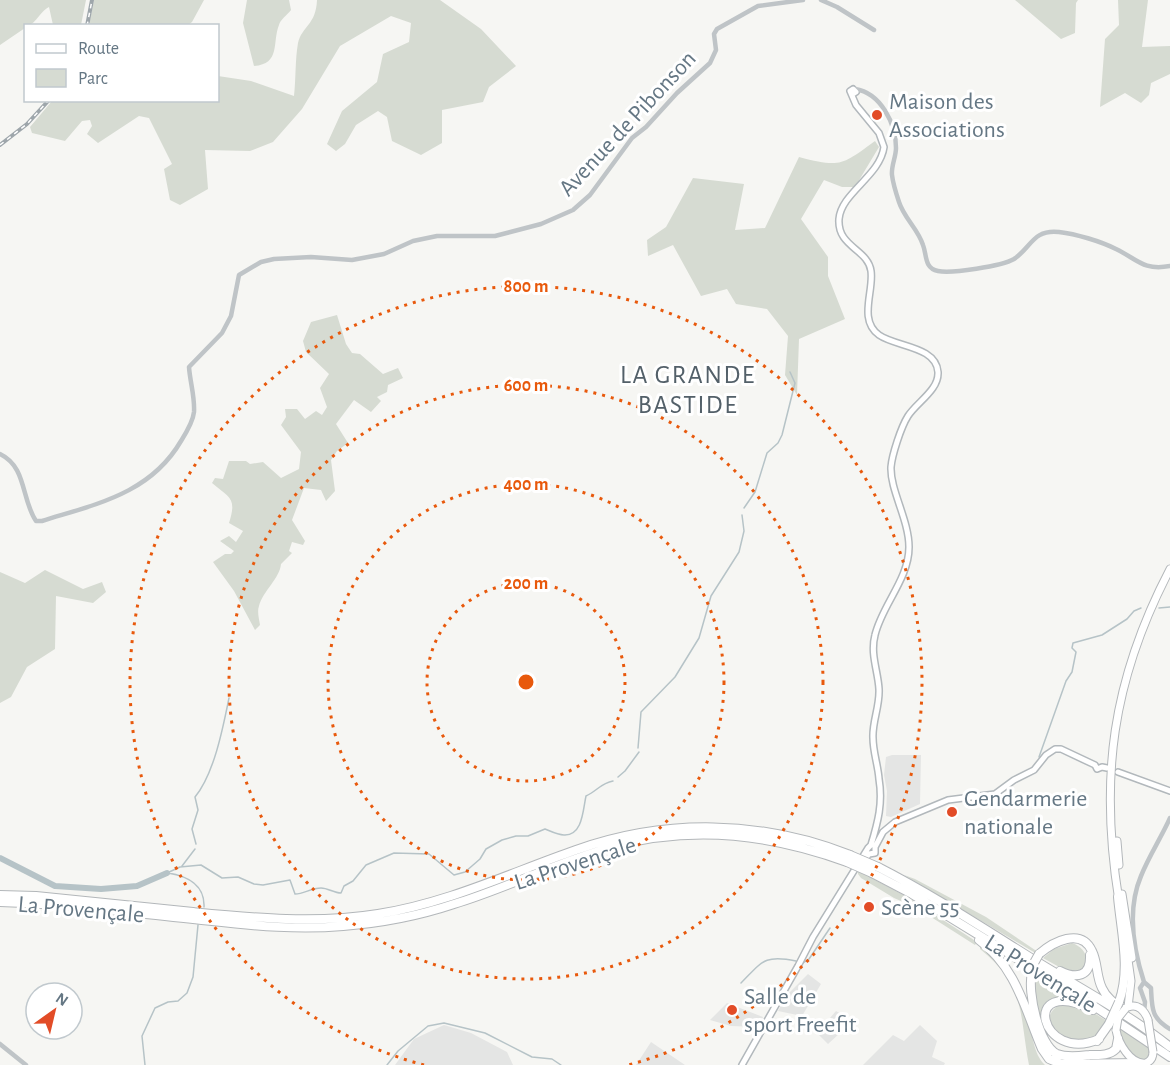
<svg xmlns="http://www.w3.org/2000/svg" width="1170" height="1065" font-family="'Alegreya Sans',sans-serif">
<rect width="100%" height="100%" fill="#f6f6f3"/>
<path fill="#e4e5e4" d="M892,755H921L920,804L891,817L886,816L887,791L884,775L886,757Z
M808,974L821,984L802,1016L778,1011L786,996Z
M727,1003L763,1017L760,1027L731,1026L710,1020Z
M836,1011L853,1021L828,1044L817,1033Z
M444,1025L471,1033L507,1052L513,1065H395L414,1039Z
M920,1025L937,1041L932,1057L945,1063L944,1065H863L893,1035L904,1041Z
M651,1042L685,1065H636Z"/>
<path fill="#d6dbd2" d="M0,0H86L81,25H53L49,7C39,12 36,25 26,26L25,28L0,45Z
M94,0H204L192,22L188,25H89Z
M247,0H289L291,10C287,15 280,20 279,25C272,42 281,64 254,66L243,23Z
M317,0H440L481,29L516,66L489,87L483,102L442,110V143L421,155L392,141L387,117L378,111L356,125L345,144L336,151L327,144L342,111L377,82L383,54L409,42L411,23L391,16L340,46L302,109L273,142L250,151L205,150L208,189L180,205L170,200L164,169L172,164L149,118L139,116L98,143L87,134L92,126L90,120L82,121L65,141L32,133L30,127L52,101L218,100V76L251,81L294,96C296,79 295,60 298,43C302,26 316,25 317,0Z
M1015,0H1078L1076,3L1075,33L1061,39Z
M1118,0H1148L1142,47L1170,46V74L1151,83L1149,95L1141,103L1125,93L1100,107L1105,39L1119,25Z
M875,141L879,147L855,187H842L824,180L801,219L828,257V276L845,319L799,339L797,395L785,375L788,336L767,309L736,304L727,289L701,296L673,245L648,256L647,240L666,227L693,178L744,184L735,230L765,228L799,157C841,168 842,165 875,141Z
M337,315L346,344L352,353L360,354L383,374L398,368L403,378L388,385L387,392L377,397L381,401L371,412L354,400L336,424L348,443L337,451L331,460L335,491L326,501L321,490L304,488L292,520L305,541L303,545L292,542L289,551L292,553L281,564C280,578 263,591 259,606C257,611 259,619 260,625L255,630L234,591L213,562L225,554H231L234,551L220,541L229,536L236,542L243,531L229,523C237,498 230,498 212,483L215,478L223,479L229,461H246L250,464L263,462L281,478L299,469L301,452L281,425L286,417L285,409H297L305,419L316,411L322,415L327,407L320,388L329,374L306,352L303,341L311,322Z
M45,570L83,589L102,582L106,592L93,603L56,596L55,649L27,667L11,697L0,703V572L25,583Z
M858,871L911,899L977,942L975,945L917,908L894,898L861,878L858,874Z
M904,875L915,879L986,917L1038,952L1037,954Z
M1072,943C1086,948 1091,960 1081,972L1070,973L1043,958L1054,949Z
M980,945C1005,962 1018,991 1027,1018C1033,1033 1033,1054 1045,1065H1029C1019,1013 1026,986 980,949Z
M1034,973L1077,1000L1069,999L1044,1011L1041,1022L1034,1001Z
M1066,1003L1094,1013L1107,1021L1096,1038L1062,1042L1048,1021C1051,1010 1055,1006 1066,1003Z
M1119,1028L1150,1048V1056L1145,1061H1138L1124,1044Z"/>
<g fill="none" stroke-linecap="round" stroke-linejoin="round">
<path stroke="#b6c3c7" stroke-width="1.5" d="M744,508L755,492L767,453L778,443L782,435L795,383L790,372
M1159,608L1170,607
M638,748L641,712L675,677L699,638L711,596L739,552L744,531L742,515
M1039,757L1066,681L1072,672L1076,652L1072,648L1073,643L1102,635L1127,619L1134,611L1141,608
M618,777L625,771L639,752
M196,844L192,829L198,810L195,797C214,774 223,728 229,698
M182,866L195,849
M167,873L180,867L201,865L222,878L238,877L254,884L263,885L290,880L295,894C304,894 311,888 321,888C328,888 334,893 341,893L344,886L353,881L366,865L394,853L429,854L454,875L465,872L480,859L486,849L502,840L516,836H528L545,829C550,831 558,835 564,835C583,836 583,809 586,796C597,791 601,783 613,781
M168,873C187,876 205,885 204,907
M803,963L809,959L830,928
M741,983C762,962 764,954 796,961
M145,1065L142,1036L155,1008L168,1002L178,1001L187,993L193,977L198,925
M387,1065L398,1051L428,1026L444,1023L485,1033L532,1057L552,1059L561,1065"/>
<path stroke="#b6c3c7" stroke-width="6" d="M0,858L55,886L101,889L137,886L167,873"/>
<g stroke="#b2b8bc" stroke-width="8">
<path id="secondary" d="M1118,772L1170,791
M865,859L869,854L875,853V847L883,832L895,822L948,800L995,794L1014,780L1034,770L1046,755L1055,749H1061L1095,765L1097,769L1102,767L1107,768
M742,1065L798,966L813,937L868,848L871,845C878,822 883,803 879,779C878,765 873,752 873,738C872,722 880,706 879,689C878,671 870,654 875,635C882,605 909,579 909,547C909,520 890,490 891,467C892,455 901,427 908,416C917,402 939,390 938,372C936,346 896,347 879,335C858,320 874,291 871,271C868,249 837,247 839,219C841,193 880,176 884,147L879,133L856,105L850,91L853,89L856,92L853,94"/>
</g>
<g stroke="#b3b7ba" stroke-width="9">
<path id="trunk" d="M1117,841L1119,865
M1122,894L1132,958
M1119,901C1099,778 1112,680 1170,569
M1127,953L1131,981L1128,1007C1138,1003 1145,1011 1148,1020
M1116,1030C1118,1042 1130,1065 1146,1063C1151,1061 1153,1057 1153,1052"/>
</g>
<g stroke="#b3b7ba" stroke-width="10">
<path id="motorway" d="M878,867C933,895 986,930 1039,963C1083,990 1130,1015 1170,1047
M872,873L912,894L1091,1004L1170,1057
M0,895L36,896C88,901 141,907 193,912C255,918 316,924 378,914C448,903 510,873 576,850C666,818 761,820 850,855
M1118,897C1121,931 1131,969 1119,1002
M0,902C71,904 142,914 212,921C256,926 299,930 343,926C381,923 418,916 454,904C507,888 557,862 612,847C691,825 771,834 847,862
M979,940C1016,967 1025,1009 1042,1049L1049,1059L1061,1064L1138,1063
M1039,954C1053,942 1081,927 1092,951C1098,963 1096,976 1102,988C1106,997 1114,1003 1122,1009
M1060,971C1076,979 1091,977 1090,955
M1032,973C1027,991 1039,1046 1057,1054C1067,1058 1080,1056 1090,1055C1099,1055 1109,1056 1116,1049L1118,1039
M1093,1010C1018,973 1040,1065 1099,1039
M1097,1041L1109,1024"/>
</g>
<path stroke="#bfc4c7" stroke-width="4.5" d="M821,0L837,7L874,30
M855,89C881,93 896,124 896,148C896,157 891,166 892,175C893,184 896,193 899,202C904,218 918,229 923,245C927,255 924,268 938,271C951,274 1002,266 1014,259C1031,248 1033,229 1059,232C1076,234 1100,241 1116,249C1137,259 1143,271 1170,266
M0,454C27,467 21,499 36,521H42C96,504 150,494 181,441C186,433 193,422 194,412C195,397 190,382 189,367L222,333L231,316L239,275L261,262L274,259L311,257L352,260L384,254L413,241L437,236H495L541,224L573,210L590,195L632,138L646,127L677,93L710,63L716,50L714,34L717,29L758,6L803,0
M1144,982C1133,948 1127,909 1141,876C1149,856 1161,838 1170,818
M1144,982L1151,988C1152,1008 1151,1018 1170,1029
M1144,982L1140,988L1145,1002L1144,1012
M0,1044L26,1065"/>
<use href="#secondary" stroke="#fff" stroke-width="5"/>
<use href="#trunk" stroke="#fff" stroke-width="7"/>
<use href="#motorway" stroke="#fff" stroke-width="8"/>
<g stroke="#9ea6ab" stroke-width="4">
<path id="rail" d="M87,26L92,0
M0,145L27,124L49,100"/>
</g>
<use href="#rail" stroke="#fff" stroke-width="1.5" stroke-dasharray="4.5" stroke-linecap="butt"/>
<g stroke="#b3b7ba" stroke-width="9" stroke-linecap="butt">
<path id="trunk-bridge" d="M1148,1020L1153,1052
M1116,1030L1118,1018L1126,1008"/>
</g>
<g stroke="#b3b7ba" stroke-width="10" stroke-linecap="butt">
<path id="motorway-bridge" d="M850,855L878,867
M847,862L872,873
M1029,972L1039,954
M1109,1024L1119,1002"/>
</g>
<use href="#trunk-bridge" stroke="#fff" stroke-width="7"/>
<use href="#motorway-bridge" stroke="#fff" stroke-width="8"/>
</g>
<g fill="none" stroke="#e8590c" stroke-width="3" stroke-dasharray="3 6">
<circle cx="526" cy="682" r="99"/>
<circle cx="526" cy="682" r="198"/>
<circle cx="526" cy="682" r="297"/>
<path d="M424 1065A396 396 0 1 1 628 1065"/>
</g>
<g fill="#e24c27" stroke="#fff" stroke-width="2">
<circle cx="877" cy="115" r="6"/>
<circle cx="952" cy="812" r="6"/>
<circle cx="869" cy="907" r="6"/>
<circle cx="732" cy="1010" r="6"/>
</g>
<g text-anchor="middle" stroke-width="6" stroke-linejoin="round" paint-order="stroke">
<g font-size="24" fill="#657784" stroke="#fff" text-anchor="start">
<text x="889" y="109">Maison des<tspan x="889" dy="28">Associations</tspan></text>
<text x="964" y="806">Gendarmerie<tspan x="964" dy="28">nationale</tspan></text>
<text x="881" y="915">Scène 55</text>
<text x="744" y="1004">Salle de<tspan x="744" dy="28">sport Freefit</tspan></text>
</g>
<g font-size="24" fill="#657784" stroke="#fff">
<text transform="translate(627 123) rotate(-47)" y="8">Avenue de Pibonson</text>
<text transform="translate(575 863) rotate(-18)" y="8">La Provençale</text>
<text transform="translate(81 909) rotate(5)" y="8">La Provençale</text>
<text transform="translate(1041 973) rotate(32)" y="8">La Provençale</text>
</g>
<g font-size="26" letter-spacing="1.5" fill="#536069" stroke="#fff">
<text x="688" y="383">LA GRANDE<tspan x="688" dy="30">BASTIDE</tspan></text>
</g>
</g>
<circle cx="526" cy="682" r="9" fill="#e8590c" stroke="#fff" stroke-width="3"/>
<g font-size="18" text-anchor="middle" font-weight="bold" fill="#e8590c" stroke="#fff" stroke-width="6" stroke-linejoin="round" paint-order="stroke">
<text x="526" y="292">800 m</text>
<text x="526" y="391">600 m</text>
<text x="526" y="490">400 m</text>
<text x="526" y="589">200 m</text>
</g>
<rect x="24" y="24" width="195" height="78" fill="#ffffff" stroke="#c1c9ce" stroke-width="1.5"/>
<rect x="36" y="44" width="30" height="9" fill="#ffffff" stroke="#c1c9ce" stroke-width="1.5"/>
<text x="78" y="54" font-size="18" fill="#657784">Route</text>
<rect x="36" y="69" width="30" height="18" fill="#d6dbd2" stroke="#c1c9ce" stroke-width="1.5"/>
<text x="78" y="84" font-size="18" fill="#657784">Parc</text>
<g transform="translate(54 1011) rotate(34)"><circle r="28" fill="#ffffff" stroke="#c1c9ce" stroke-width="1.5"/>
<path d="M0-4.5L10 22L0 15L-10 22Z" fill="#e24c27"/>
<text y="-9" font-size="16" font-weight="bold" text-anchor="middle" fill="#657784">N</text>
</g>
</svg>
